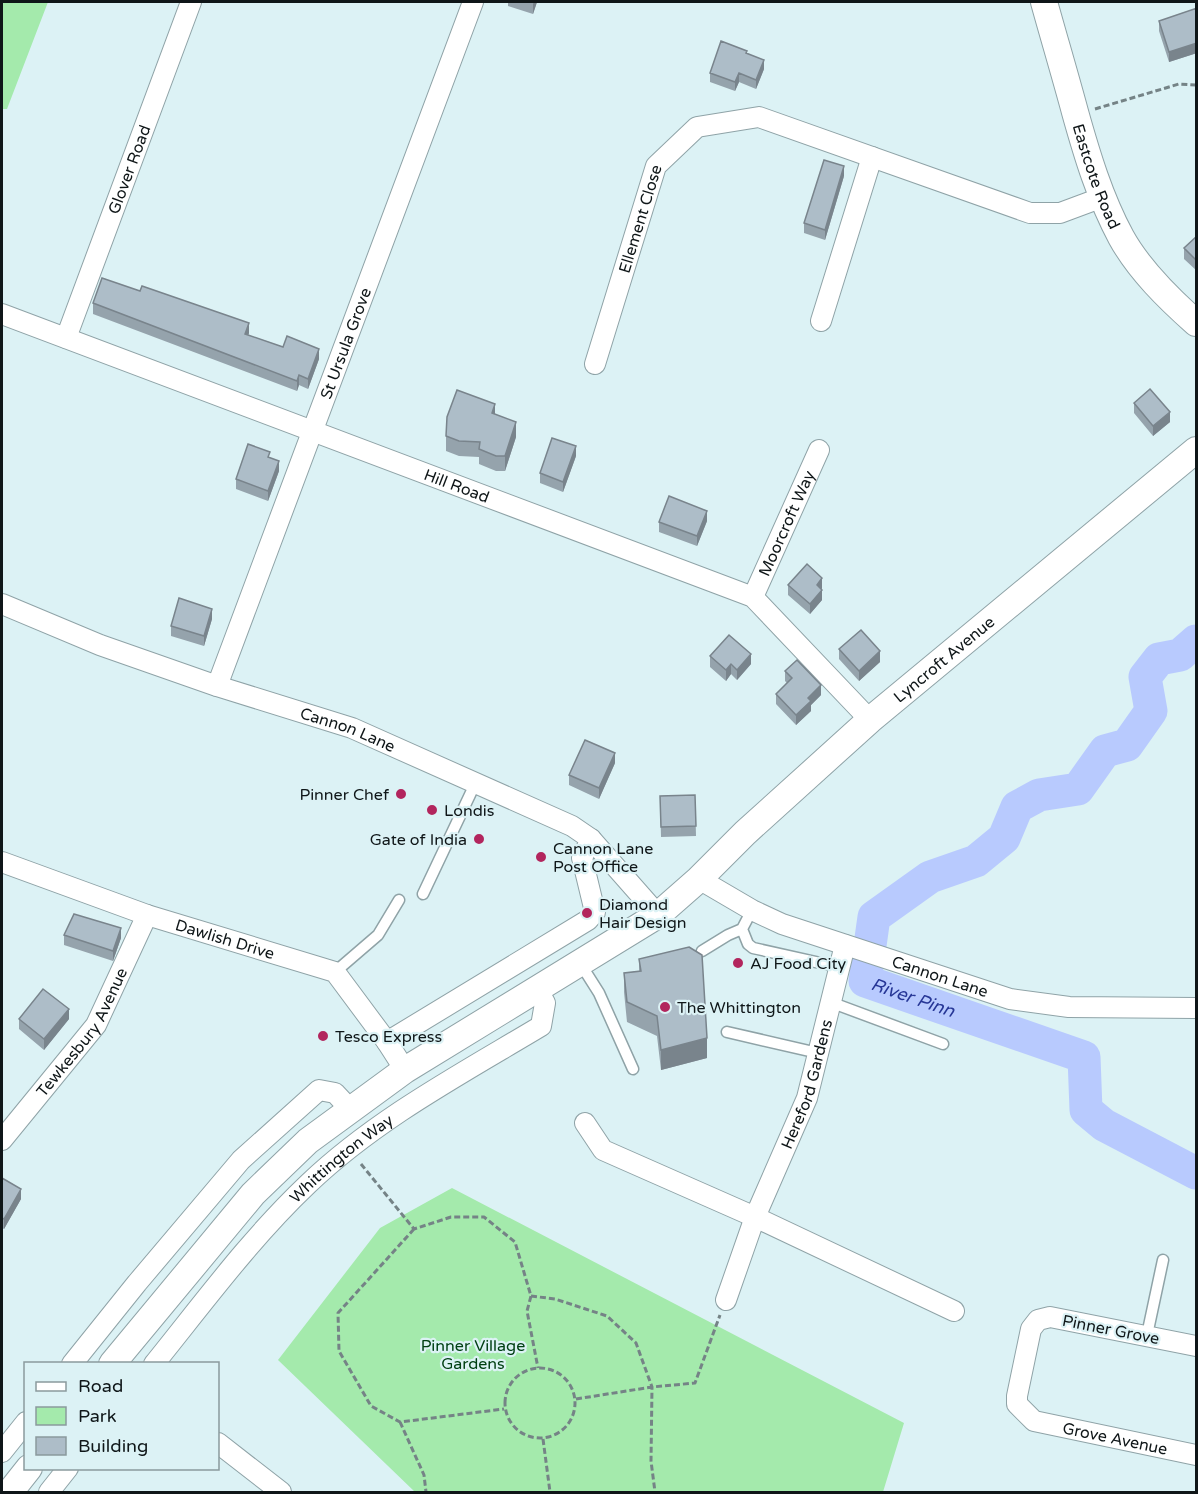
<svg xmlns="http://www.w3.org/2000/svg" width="1198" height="1494" font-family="'Varela Round',sans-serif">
<rect width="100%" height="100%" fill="#dcf2f5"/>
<path fill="#a4eaac" d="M2,2H48L7,109H2Z
M452,1188L904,1423L883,1492H415L278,1360L380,1228Z"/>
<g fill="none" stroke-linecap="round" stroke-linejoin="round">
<path stroke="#b8cafe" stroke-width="33" id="s1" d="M1196,641L1180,655L1159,659L1145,677L1151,711L1127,745L1105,751L1078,789L1039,795L1017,807L1004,838L976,861L930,877L874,917L865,981L1084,1057L1086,1110L1104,1125L1196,1173"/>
<g stroke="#8fa3a7" stroke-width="13">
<path id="service" d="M423,894L476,782
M742,929L748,944L753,948L838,967
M702,951L728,935L742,929L752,910
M580,963L599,993L633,1069
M335,972L378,935L399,900
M830,1002L943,1044
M727,1032L818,1053
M1147,1335L1163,1260"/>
</g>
<g stroke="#8fa3a7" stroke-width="22">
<g id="minor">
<path id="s2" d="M2,314L753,597L870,720"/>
<path d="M821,321L872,157"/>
<path id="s3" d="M66,338L191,2"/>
<path id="s4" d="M595,364L656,166L697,127L759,117L1030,213H1060L1103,197"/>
<path id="s5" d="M753,597L819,450"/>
<path id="s6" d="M2,604L100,645L217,686L352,728L572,826L591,839L658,915"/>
<path id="s7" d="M217,686L473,2"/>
<path id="s8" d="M2,862L147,915L335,972L387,1042L405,1070"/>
<path id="s9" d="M699,879L752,910L782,924L1010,999L1069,1007L1196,1008"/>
<path d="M387,1042L588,920L595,912L582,858L591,839"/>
<path d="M585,1123L603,1150L755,1217L954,1311"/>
<path id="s10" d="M2,1140L96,1025L147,915"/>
<path id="s11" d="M726,1300L755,1217L807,1098L845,945"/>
<path id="s12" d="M1196,1346L1050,1317L1038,1320L1031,1329L1017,1396V1404L1034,1421L1196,1455"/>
<path d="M72,1364L137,1283L241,1160L319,1090L335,1093L350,1109"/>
<path id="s13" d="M154,1364C204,1302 251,1238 308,1184C376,1119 461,1074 541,1026L545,1003L538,990"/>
<path d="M218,1443L281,1492"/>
<path d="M2,1452L26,1422"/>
<path d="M49,1492L68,1468"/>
</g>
</g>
<g stroke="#8fa3a7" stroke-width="28">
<g id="tertiary">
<path id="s14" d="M1044,2C1054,38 1065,75 1075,112C1087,155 1100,198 1121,237C1139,270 1169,299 1196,323"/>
<path id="s15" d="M112,1364L253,1194L308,1141L405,1070L658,915L699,879L745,833L870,720L1196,450"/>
<path d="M10,1492L29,1468"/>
</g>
</g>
<path stroke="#758386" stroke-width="3" stroke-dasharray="6 3" stroke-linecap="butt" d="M1095,109L1179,84L1196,85
M361,1164L414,1229L451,1217H484L515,1242L531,1296L527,1311L538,1368
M414,1229L338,1313L339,1351L371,1406L400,1422L504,1409
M531,1296L555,1299L607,1316L636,1343L652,1387L651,1461L655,1492
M505 1403a35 35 0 1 1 70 0a35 35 0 1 1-70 0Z
M576,1399L652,1387L695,1383L720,1315
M400,1422L424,1475L426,1492
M543,1439L550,1492"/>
<use href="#service" stroke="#fff" stroke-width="10"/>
<use href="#minor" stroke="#fff" stroke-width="20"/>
<use href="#tertiary" stroke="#fff" stroke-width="26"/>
</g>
<path fill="#95a3ac" d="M508,2H537L533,14L508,6Z
M1197,8V53L1169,62L1159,31V21Z
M747,54L764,69L756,89L739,82L735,91L710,82V73Z
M844,176L825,240L804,233V223Z
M1197,236V271L1184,259V248Z
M93,303L249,333L248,335L319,359L308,389L299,385L297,391L93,314Z
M1134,403L1170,422L1153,436L1134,413Z
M495,414L516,437L505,471H496L479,464V457L459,456L446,451V436Z
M576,456L563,492L540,483V473Z
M270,458L279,471L268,501L236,489V479Z
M707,521L697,546L659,532V522Z
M788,585L822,588V600L810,614L788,595Z
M212,619L204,646L171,636V626Z
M839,649L880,662L859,681L839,659Z
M710,656L751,664L737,680L731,674L726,681L710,667Z
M785,671L821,695L811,705V711L796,725L776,704V694L787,683L785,681Z
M615,763L599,799L569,785V775Z
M695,795L696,836L661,837L660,796Z
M64,935L121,938L113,961L64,945Z
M639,959L707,1058L661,1070L657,1036L627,1022L624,992V973L639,971Z
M19,1019H69L44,1050L19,1029Z
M2,1178L21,1199L4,1229L2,1228Z"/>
<path fill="#79848c" d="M534,2H537L533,14V4Z
M1197,43V53L1169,62V52Z
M764,60V69L756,89V80Z
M739,73V82L735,91V82Z
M844,166V176L825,240V230Z
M249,323V333L245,344V334Z
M319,349V359L308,389V379Z
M299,375V385L297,391V381Z
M495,404V419L492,413Z
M1170,412V422L1153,436V426Z
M516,422V437L505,471V456Z
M576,446V456L563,492V482Z
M279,461V471L268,501V491Z
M707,511V521L697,546V536Z
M822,578V588L817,595V585Z
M822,590V600L810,614V604Z
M212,609V619L204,646V636Z
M880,651V662L859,681V671Z
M751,654V664L737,680V670Z
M731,664V674L726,681V670Z
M821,685V695L811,705V711L796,725V715L808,698Z
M615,753V763L599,799V788Z
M121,928V938L113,961V951Z
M69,1009V1019L44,1050V1039Z
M707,1038V1058L661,1070V1050Z
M21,1189V1199L4,1229V1219Z"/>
<path fill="#adbdc8" stroke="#79848c" stroke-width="1.5" d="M1197,8V43L1169,52L1159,21Z
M721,41L747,51L746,53L764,60L756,80L739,73L735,82L710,73Z
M824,160L844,166L825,230L804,223Z
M1197,236V261L1184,248Z
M102,278L140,291L142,286L249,323L245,334L283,347L287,336L319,349L308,379L299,375L297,381L93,303Z
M1150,389L1170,412L1153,426L1134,403Z
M457,390L495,404L492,413L516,422L505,456H496L479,449L480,442L459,441L446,436L447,417Z
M552,438L576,446L563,482L540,473Z
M248,444L270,452L268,457L279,461L268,491L236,479Z
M669,496L707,511L697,536L659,522Z
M807,564L822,578L817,585L822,590L810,604L788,585Z
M179,598L212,609L204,636L171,626Z
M861,630L880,651L859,671L839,649Z
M729,635L751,654L737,670L731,664L726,670L710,656Z
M797,660L821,685L808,698L811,701L796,715L776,694L792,678L785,671Z
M585,740L615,753L599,788L569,775Z
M695,795L696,826L661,827L660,796Z
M74,914L121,928L113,951L64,935Z
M689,947L702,955L707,1038L661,1050L657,1016L627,1002L624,973L641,971L639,959Z
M43,989L69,1009L44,1039L19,1019Z
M2,1178L21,1189L4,1219L2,1218Z"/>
<g fill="#b2255d" stroke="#dcf2f5" stroke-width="2">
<circle cx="401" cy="794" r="6"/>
<circle cx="432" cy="810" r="6"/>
<circle cx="479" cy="839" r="6"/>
<circle cx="541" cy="857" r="6"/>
<circle cx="587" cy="913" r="6"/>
<circle cx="738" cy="963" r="6"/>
<circle cx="665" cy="1007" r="6"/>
<circle cx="323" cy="1036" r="6"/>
</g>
<g text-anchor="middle" stroke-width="4.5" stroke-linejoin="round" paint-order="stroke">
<g font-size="16" fill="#0f1618" stroke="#dcf2f5">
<text dy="6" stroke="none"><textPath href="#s3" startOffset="180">Glover Road</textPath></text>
<text dy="6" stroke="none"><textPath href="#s14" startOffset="182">Eastcote Road</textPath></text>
<text dy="6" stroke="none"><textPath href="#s4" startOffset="152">Ellement Close</textPath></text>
<text dy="6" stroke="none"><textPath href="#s7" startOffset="366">St Ursula Grove</textPath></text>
<text dy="6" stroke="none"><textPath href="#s2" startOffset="486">Hill Road</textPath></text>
<text dy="6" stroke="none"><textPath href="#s5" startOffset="81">Moorcroft Way</textPath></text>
<text dy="6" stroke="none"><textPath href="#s15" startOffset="1098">Lyncroft Avenue</textPath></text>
<text dy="6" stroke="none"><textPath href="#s6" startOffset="368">Cannon Lane</textPath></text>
<text dy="6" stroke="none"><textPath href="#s8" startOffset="236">Dawlish Drive</textPath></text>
<text dy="6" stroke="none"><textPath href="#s9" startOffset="261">Cannon Lane</textPath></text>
<text dy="6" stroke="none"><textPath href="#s10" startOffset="135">Tewkesbury Avenue</textPath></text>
<text dy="6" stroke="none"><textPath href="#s11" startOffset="231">Hereford Gardens</textPath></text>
<text dy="6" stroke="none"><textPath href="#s13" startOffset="279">Whittington Way</textPath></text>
<text transform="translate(1111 1329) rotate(11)" y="6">Pinner Grove</text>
<text dy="6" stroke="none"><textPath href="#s12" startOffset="356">Grove Avenue</textPath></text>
</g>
<g font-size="16" fill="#0f1618" stroke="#dcf2f5" text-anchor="start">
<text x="389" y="800" text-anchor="end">Pinner Chef</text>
<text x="444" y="816">Londis</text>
<text x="467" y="845" text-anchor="end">Gate of India</text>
<text x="553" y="854">Cannon Lane<tspan x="553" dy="18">Post Office</tspan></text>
<text x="599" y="910">Diamond<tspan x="599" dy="18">Hair Design</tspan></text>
<text x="750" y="969">AJ Food City</text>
<text x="677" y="1013">The Whittington</text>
<text x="335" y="1042">Tesco Express</text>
</g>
<g font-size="16" fill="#004013" stroke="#dcf2f5">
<text x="473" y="1351">Pinner Village<tspan x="473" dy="18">Gardens</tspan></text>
</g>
<g font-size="18" font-style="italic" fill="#273797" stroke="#dcf2f5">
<text dy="6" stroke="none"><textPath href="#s1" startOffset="578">River Pinn</textPath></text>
</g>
</g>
<rect width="1198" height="1494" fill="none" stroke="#0f1618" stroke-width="6"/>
<rect x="24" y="1362" width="195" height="108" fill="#dcf2f5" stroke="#8a9a9d" stroke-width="1.5"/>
<rect x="36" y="1382" width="30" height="9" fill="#ffffff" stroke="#8a9a9d" stroke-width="1.5"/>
<text x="78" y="1392" font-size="18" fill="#0f1618">Road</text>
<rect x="36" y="1407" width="30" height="18" fill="#a4eaac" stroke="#8a9a9d" stroke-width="1.5"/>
<text x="78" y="1422" font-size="18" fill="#0f1618">Park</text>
<rect x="36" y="1437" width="30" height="18" fill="#adbdc8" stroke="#8a9a9d" stroke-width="1.5"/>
<text x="78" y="1452" font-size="18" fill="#0f1618">Building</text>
</svg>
